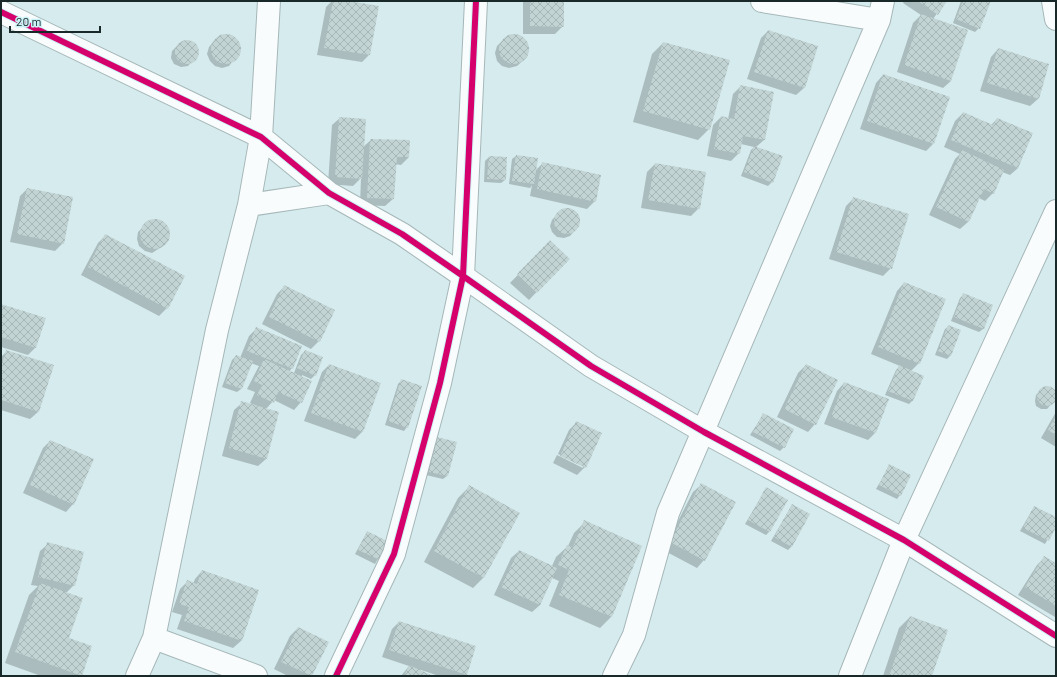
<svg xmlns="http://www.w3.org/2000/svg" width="1057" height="677" font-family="Barlow,sans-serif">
<defs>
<pattern id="building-cross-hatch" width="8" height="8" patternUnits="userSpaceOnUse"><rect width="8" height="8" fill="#c3d4d5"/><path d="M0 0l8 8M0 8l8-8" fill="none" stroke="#a7b6b7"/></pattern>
</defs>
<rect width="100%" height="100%" fill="#d5ebed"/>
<path fill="#0003" d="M332,1H343L369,55L362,62L317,55L326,7Z
M523,1H563V26L555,34H523Z
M904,1H946L933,19L951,81L943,88L897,72L913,23L921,15L903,3Z
M961,1H989L979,28L975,32L953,23Z
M768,31L817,47L804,88L796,95L747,79L761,38Z
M225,35L233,36L238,41L240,49L238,56L233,61L229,66L222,68L215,66L210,61L207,54L209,47L214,41L218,37Z
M514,35L522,37L527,42L529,49L527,57L517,66L509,68L502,66L497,61L495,53L497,46L507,36Z
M188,41L194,43L198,50L197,56L188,66L181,67L174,64L171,58L172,51L181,42Z
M663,43L709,129L698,140L633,122L652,54Z
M998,49L1038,99L1030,106L980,91L991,57Z
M883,75L933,144L926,151L860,129L876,83Z
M740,87L764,140L756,147L772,182L768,186L741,176L751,150L754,147L741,144L739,153L731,161L707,156L713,125L721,117L728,119L733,94Z
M963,113L991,125L997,119L1032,134L1018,168L1010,175L1002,172L993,193L985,201L979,198L968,222L960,229L929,215L955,159L960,154L944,147L955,121Z
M340,118L363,147L371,140L409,157L401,165L395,164L393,199L385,206L360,205L361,178L353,186L328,184L332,125Z
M516,156L535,171L543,163L595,201L587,209L530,196L532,185L530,188L509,184L512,159Z
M489,157L505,180L501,183L484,182L485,161Z
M655,164L699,208L691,216L641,208L647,172Z
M27,189L63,243L55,251L10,242L20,196Z
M854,198L891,268L883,276L829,259L846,206Z
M567,208L573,210L578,214L580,220L578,227L570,236L564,238L557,237L552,232L550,226L552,220L560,211Z
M154,220L161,222L167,226L169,233L167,240L163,246L152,253L145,251L139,246L137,239L138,232L148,222Z
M105,236L167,308L159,316L81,275L98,243Z
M550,242L568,259L529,300L510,283Z
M904,283L919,363L911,371L923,376L912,401L909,404L885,395L896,370L900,366L871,354L897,291Z
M285,286L319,341L311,349L262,324L277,294Z
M964,294L992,306L983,329L979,332L951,321L960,298Z
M1,306L36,347L28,355L1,347Z
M949,326L951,355L947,359L935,355L945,329Z
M256,329L292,368L289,372L294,373L301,355L305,351L315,375L311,379L302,375L301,402L294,410L274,400L266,409V459L258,466L222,456L234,410L242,403L257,406L250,403L255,392L247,389L259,366L251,363L241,389L237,392L222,387L232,360L236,356L240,358L249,336Z
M7,351L38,412L30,419L1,410V357Z
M329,365L363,431L355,439L304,421L322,372Z
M806,365L815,424L808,432L777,417L798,373Z
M402,380L407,427L404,431L385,425L398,384Z
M844,383L875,433L868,440L824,424L837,391Z
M1045,387H1050L1055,390L1056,399L1047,409H1041L1036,406L1035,401L1036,395Z
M1056,412V447L1041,438Z
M763,415L784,447L780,451L750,435Z
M577,422L585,467L577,475L553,463L557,455L583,468V465L558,454L569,430Z
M438,438L447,476L443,479L426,475L434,442Z
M50,441L73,504L66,512L23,493L43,448Z
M890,465L900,495L897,499L876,489Z
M701,485L704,560L697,568L663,550L693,492Z
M469,487L484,577L473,588L424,562L458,498Z
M766,489L769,532L766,535L745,524Z
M792,505V546L788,550L771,541Z
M1034,507L1056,519V525L1045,544L1020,531Z
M585,522L641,546L611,617L600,628L549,606L559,581L552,578L540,605L532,612L494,595L511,558L519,551L552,566L556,557L568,546L574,533Z
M367,532L387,543L375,564L355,554Z
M48,544L74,585L66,593L68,639L81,676H41L5,663L29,595L38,586L31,585L40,551Z
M1045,557L1056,564L1055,617L1018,595L1037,565Z
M202,571L241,641L233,648L177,629L182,615L172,612L180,589L187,582L193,584L195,579Z
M910,617L931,676H883L899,628Z
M399,622L475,647L466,675L439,676L421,670L420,671L430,676H401L409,666L382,657L392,629Z
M298,628L327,642L311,676H288L274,669L290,636Z"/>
<path fill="url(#building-cross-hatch)" d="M333,1H349L379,6L370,55L324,48Z
M530,1H564V27L530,26Z
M918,1H947L938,15Z
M963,1H991L980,29L956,19Z
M921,14L968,30L951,81L904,65Z
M768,30L818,46L805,88L754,72Z
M499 49a15 15 0 1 1 30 0a15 15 0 1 1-30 0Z
M211 49a15 15 0 1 1 30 0a15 15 0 1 1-30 0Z
M175 52a12 12 0 1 1 24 0a12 12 0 1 1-24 0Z
M663,42L730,60L710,130L643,111Z
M998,48L1049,64L1039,99L987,83Z
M883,74L950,97L934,144L867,121Z
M740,85L774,92L765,140L743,136L740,154L714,149L721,116L734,119Z
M963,112L993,125L997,118L1033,133L1018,168L951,140Z
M339,117L366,119L362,179L335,177Z
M370,139L410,140L409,157H397L394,199L367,198Z
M754,146L783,156L773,183L744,172Z
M962,150L1004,170L994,194L984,189L969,222L936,207Z
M516,155L538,158L534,184L512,181Z
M489,156L507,157L506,180L487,179Z
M542,162L601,175L596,202L537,189Z
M655,163L706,172L700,209L648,200Z
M27,188L73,197L64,244L17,234Z
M853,197L909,214L892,269L836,252Z
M554 221a13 13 0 1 1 26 0a13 13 0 1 1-26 0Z
M140 234a15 15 0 1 1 30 0a15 15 0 1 1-30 0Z
M105,234L185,276L168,309L88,267Z
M550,240L570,259L537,293L517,274Z
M904,282L946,299L920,364L878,347Z
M284,285L335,310L320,342L269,317Z
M963,293L993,305L984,329L954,317Z
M1,304L46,318L36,348L1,337Z
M948,325L961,330L951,356L938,351Z
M256,327L302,346L293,369L247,351Z
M6,350L54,365L39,412L1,400V367Z
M305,350L323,357L316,376L297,368Z
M236,355L253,361L242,389L225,383Z
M264,359L312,381L302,403L278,392L274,403L257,395L262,385L254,381Z
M329,364L381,383L363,432L311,413Z
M806,364L838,380L816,425L784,409Z
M899,365L924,376L913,401L888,391Z
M401,379L422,386L408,428L388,421Z
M844,382L889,399L876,433L831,417Z
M1037 396a10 10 0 1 1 20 0a10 10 0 1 1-20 0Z
M241,401L279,412L267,459L229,448Z
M763,413L794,429L785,448L753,432Z
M1056,416V435L1048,430Z
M576,421L602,433L586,468L560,456Z
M437,437L457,442L448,476L429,472Z
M50,440L94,459L74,505L30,485Z
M889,464L911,475L901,496L879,485Z
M701,483L736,502L705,561L670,542Z
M469,485L520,513L484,578L434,551Z
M766,487L788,500L770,532L748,520Z
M792,504L810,514L792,547L774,537Z
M1034,506L1056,517V527L1049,541L1023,528Z
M584,520L642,546L612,617L559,595L569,570L558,565L567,545L573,547Z
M367,531L389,542L380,560L358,550Z
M47,542L84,552L75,586L38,577Z
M519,550L557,568L540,605L501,587Z
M1044,556L1056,563V606L1025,587Z
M202,570L259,590L242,641L184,621L189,607L179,604L187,580L197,584Z
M40,583L83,598L69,638L92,646L82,676L15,652Z
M910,616L948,630L932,676H889Z
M399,621L476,646L467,675L389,650Z
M298,627L329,642L312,676L281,662Z
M409,665L433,676H404Z"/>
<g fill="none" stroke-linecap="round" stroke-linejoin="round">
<g stroke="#a6b7b9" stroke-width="24">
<path id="minor" d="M476,1L463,276L591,366L704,432L904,540L1056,636
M762,1L879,20
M1053,1L1056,19
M1,12L261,137L329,193L402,234L463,276L440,383L394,554L336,676
M249,205L329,193
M154,638L256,676
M137,676L154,638L217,330L249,205L261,137L269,1
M614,676L634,635L668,513L879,20L883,1
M850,676L904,540L1056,211"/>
</g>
<use href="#minor" stroke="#f9fcfc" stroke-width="22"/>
<g stroke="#cbf3f7" stroke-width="8">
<path id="cycleway" d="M476,1L463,276L591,366L704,432L904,540L1056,636
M1,12L261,137L329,193L402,234L463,276L440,383L394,554L336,676"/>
</g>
<use href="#cycleway" stroke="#d6006c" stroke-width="6"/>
</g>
<rect width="1057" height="677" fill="none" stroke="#19292a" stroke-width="4"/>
<path d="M10 26v6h90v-6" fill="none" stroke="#19292a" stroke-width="2"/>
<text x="16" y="26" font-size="12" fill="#19292a" stroke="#cbf3f7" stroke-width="3" paint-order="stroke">20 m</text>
</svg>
